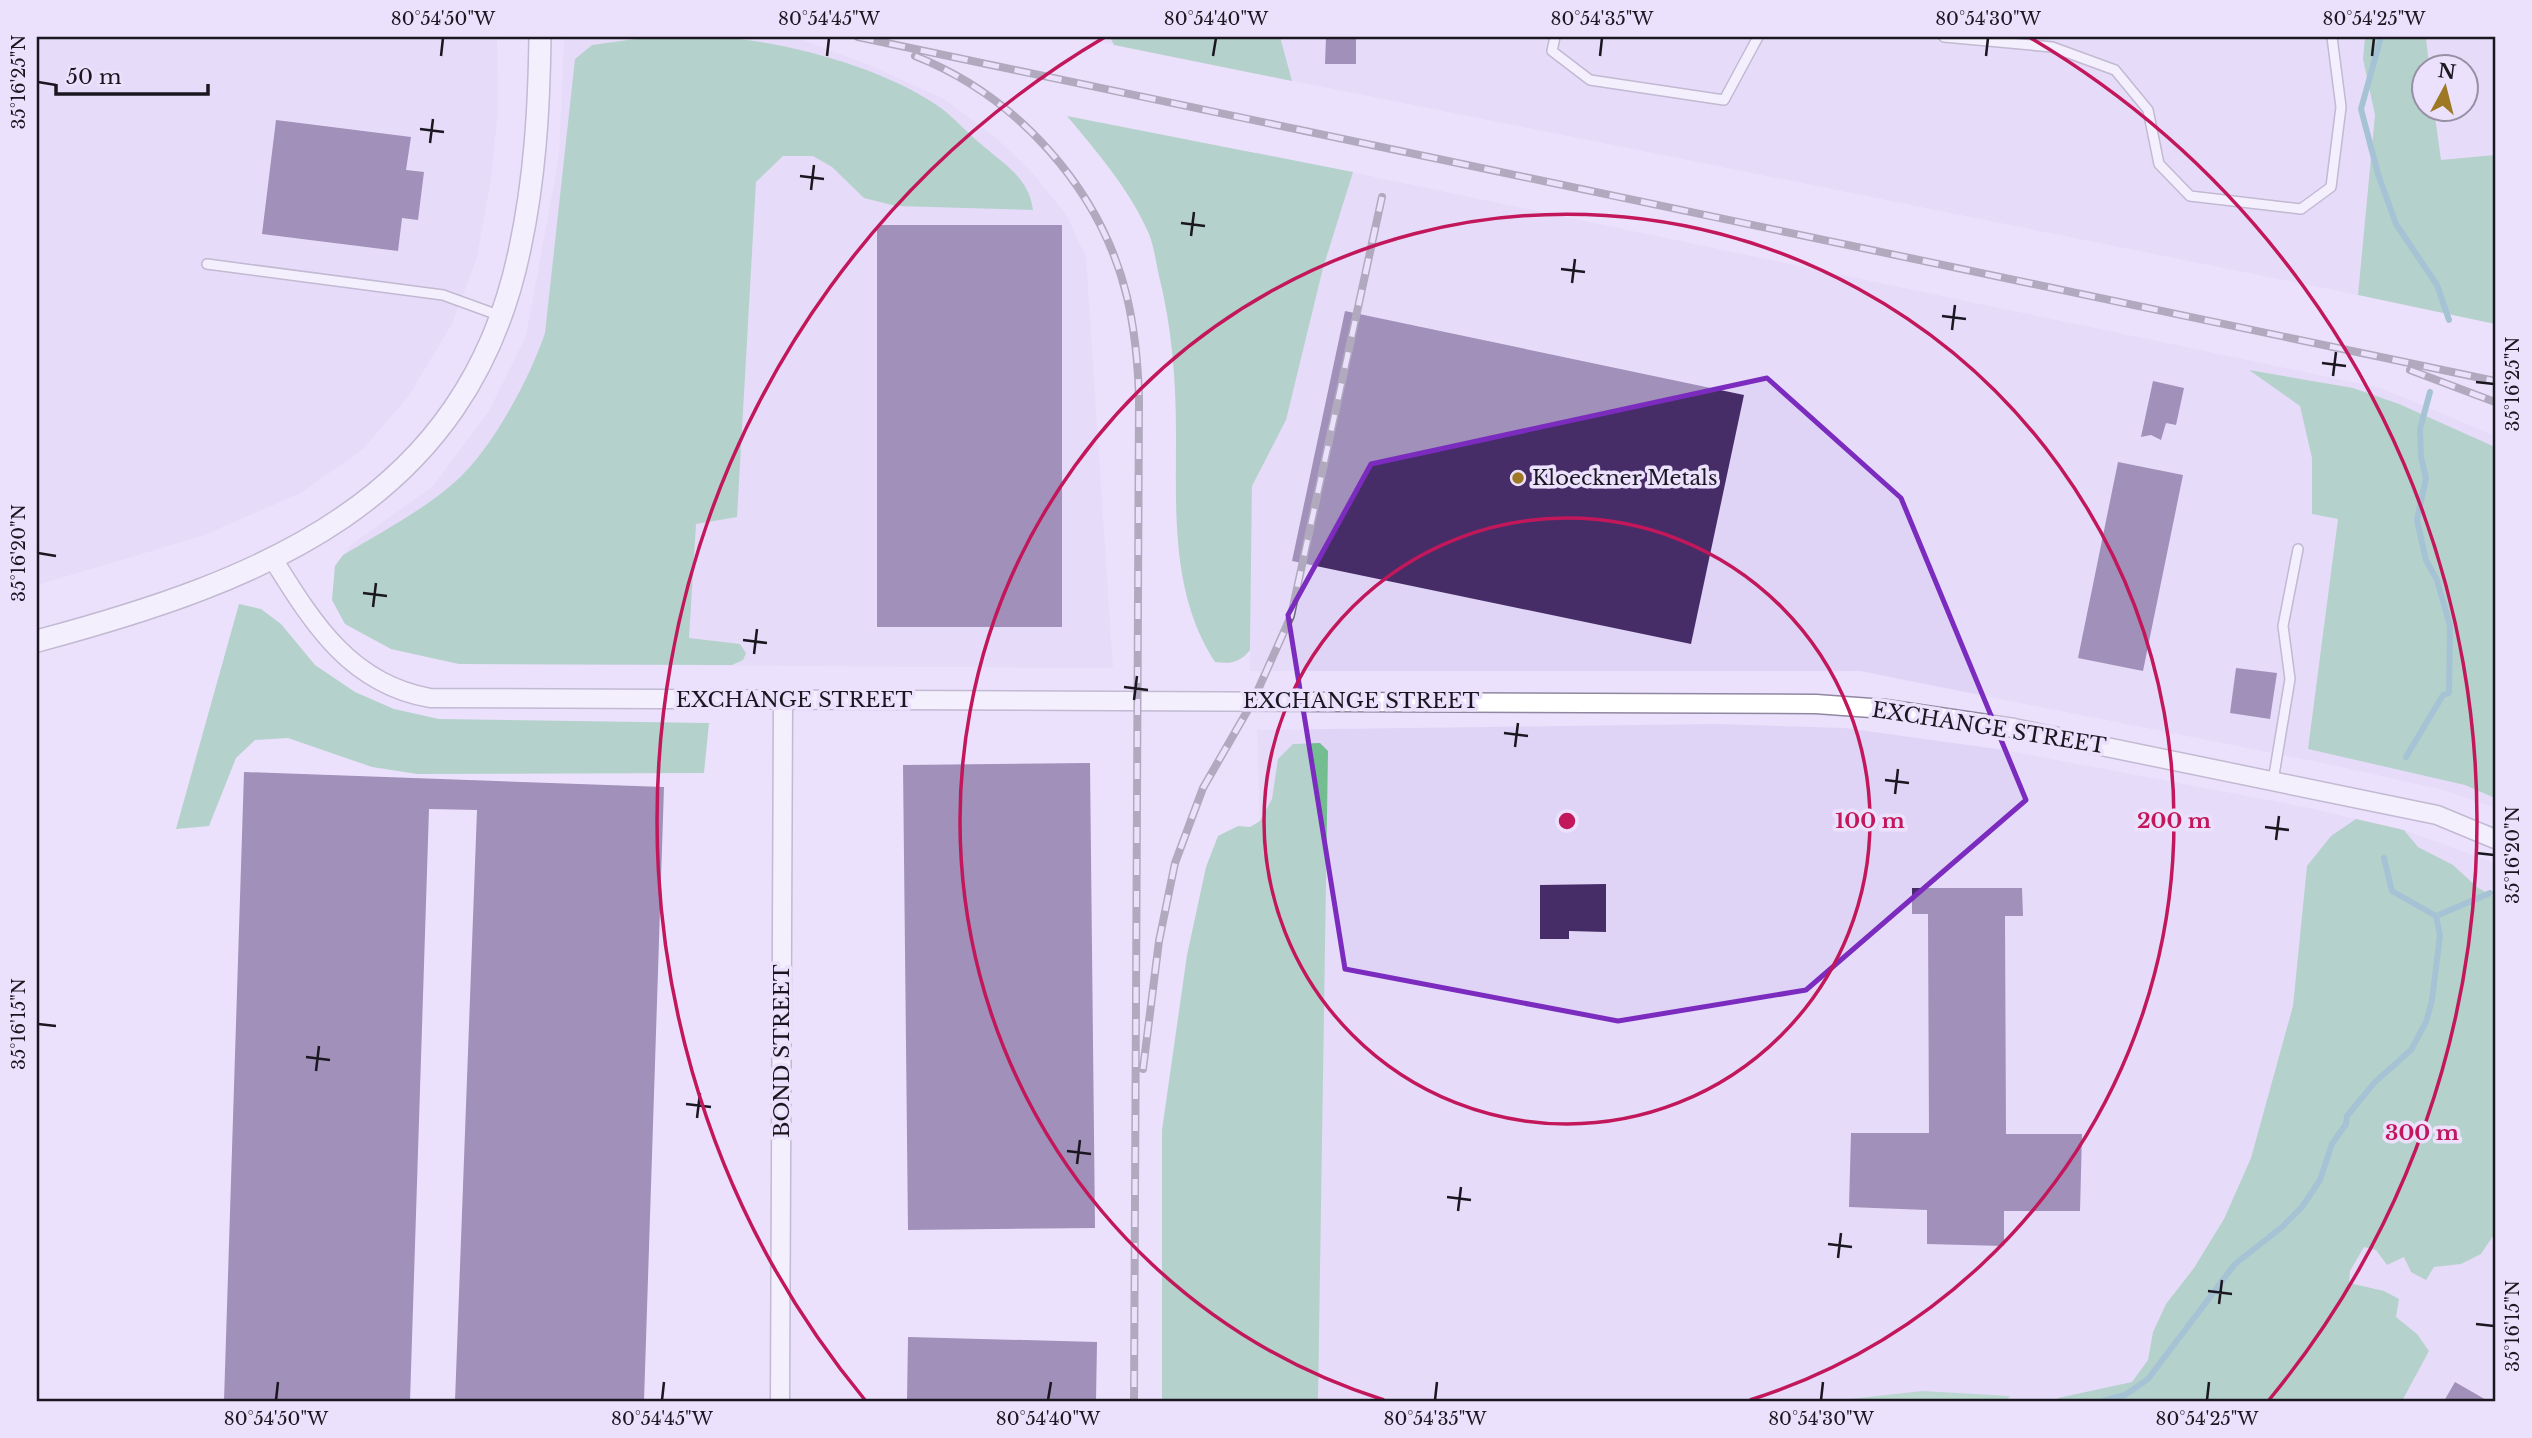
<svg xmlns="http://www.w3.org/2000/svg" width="2532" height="1438" font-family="'Libre Baskerville',serif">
<rect width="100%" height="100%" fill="#ebe1fc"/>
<path fill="#e0d4f6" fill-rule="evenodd" d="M37,37H497L498,113L491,178L477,258L452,324L408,397L363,449L301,493L202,536L37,585Z
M564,37H782L803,40L874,67L946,100L994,136L1030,170L1066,214L1086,257L1113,668L459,664L391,649L345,624L332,600L335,566L352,544L433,486L489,411L526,336L559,156Z
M1075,37H2495V245L2411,287L2358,295ZM2424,66H2466V108H2424Z
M1256,152L2381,388L2495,436V808L2443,790L2337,766L1860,671H1250Z
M1716,724L1845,728L2004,750L2305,807L2404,830L2495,863V1401H1277L1257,730Z"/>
<path fill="#84c79c" d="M1922,1391L2010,1396L2005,1401H1832Z"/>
<path fill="#74bd90" d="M720,37C786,42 882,67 938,106C954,117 967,133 982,145C1005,165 1029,178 1033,210L896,206L864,198L832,167L813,156H783L756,182L737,517L696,524L689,638L740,644L746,653L743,660L732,665L459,664L391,649L345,624L332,600L335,566L343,555C382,532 422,511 456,481C492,449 530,378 545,333L575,59L592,45L642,38Z
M1110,37H1280L1292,81L1114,45Z
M2365,37H2426L2429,66H2424V108L2434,109L2441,160L2495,155V324L2358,295L2375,115L2363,59Z
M1067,116L1353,172L1323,268L1286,420L1252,486L1250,650C1240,663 1230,664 1215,662C1171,595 1176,512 1176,434C1176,380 1172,328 1159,276C1156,262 1154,247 1149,234C1130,190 1097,152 1067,116Z
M2249,370L2353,388L2399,404L2495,447V798L2465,785L2308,749L2338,519L2312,514V458L2300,406Z
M239,604L261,609L281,624L315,665L355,692L394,709L439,719L709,723L704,773L417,774L372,767L288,738L255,740L236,758L209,826L176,829Z
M1320,743L1328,751L1318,1401H1162V1130L1187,955L1206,867L1218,836L1238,826L1250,827L1260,821L1272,799L1278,759L1293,744Z
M2356,819L2404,830L2418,847L2453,865L2478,888L2495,897V1233L2481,1254L2461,1264L2434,1267L2426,1280L2411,1272L2404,1257L2387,1265L2376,1250L2364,1247L2350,1271L2349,1283L2384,1291L2399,1299L2396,1317L2417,1334L2429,1351L2402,1401H2055L2058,1398L2132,1382L2148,1360L2153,1332L2166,1304L2194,1268L2224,1219L2251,1158L2293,1006L2307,866L2331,836Z"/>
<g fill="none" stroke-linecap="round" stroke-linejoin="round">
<path stroke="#539da9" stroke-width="6" d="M2381,37L2361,109L2378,174L2396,224L2437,285L2449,320
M2406,757L2443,695L2449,693L2450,626L2437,580L2426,560L2417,520L2426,478L2421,457L2420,429L2430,392
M2384,858L2392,891L2436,916
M2436,916L2490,893
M2103,1401L2125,1395L2148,1379L2235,1264L2282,1227L2302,1207L2320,1180L2332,1144L2346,1124L2347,1116L2375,1082L2411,1050L2426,1022L2432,1000L2440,935L2436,916"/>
</g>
<path fill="#472d68" d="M1326,37H1356V64H1325Z
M276,120L411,137L406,170L424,172L418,220L402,218L398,251L262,234Z
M877,225H1062V627H877Z
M1345,311L1744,395L1691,644L1292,561Z
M2153,381L2184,388L2176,425L2166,423L2161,440L2151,435L2141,437Z
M2118,462L2183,475L2143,671L2078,658Z
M2236,668L2277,673L2270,719L2230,713Z
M1090,763L1095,1228L908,1230L903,765Z
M244,772L664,787L644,1401H455L477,810L429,809L410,1401H224Z
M1606,884V932L1569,931V939H1540V885Z
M1912,888H2022L2023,916H2005L2006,1134H2082L2080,1211H2004V1246L1927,1244V1210L1849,1207L1851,1133H1929L1928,914H1912Z
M908,1337L1097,1342L1096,1401H907Z
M2455,1382L2488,1401H2444Z"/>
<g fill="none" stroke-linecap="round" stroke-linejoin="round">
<g stroke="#9087a0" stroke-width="12">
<path id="service" d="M1555,37L1552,51L1590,80L1724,100L1758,37
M1944,37L2052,47L2115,70L2148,110L2159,164L2190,196L2301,209L2331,187L2341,107L2332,37
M207,264L443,295L498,315
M2273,781L2290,679L2283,626L2298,549"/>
</g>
<g stroke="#9087a0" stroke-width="21">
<path id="minor" d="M273,559C313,623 350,684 430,698L1816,704L1885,709L2014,728L2437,815L2495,839
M780,1401L783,700"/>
</g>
<g stroke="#9087a0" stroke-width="24">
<path id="tertiary" d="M37,641C261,581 468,502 520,248C535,178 539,108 540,37"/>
</g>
<use href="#service" stroke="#fff" stroke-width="9"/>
<use href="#minor" stroke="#fff" stroke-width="18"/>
<use href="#tertiary" stroke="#fff" stroke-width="21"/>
<g stroke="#6c6676" stroke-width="8">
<path id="rail" d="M858,37L2495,381
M915,56C1017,96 1101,189 1127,297C1135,331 1138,364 1139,398L1134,1401
M2410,370L2495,402
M1143,1069L1159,941L1175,863L1203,788L1253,701L1291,616L1382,197"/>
</g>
<use href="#rail" stroke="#ebe1fc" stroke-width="5" stroke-dasharray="16" stroke-linecap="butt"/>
</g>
<path d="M0 0H2532V1438H0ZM1767,378L1901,498L2026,800L1806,990L1618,1021L1345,969L1288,615L1371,464Z" fill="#ebe1fc" fill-opacity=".55" fill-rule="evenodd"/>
<path fill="none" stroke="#7b2cbf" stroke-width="5" stroke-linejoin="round" d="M1767,378L1901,498L2026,800L1806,990L1618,1021L1345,969L1288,615L1371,464Z"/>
<path fill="none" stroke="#1a1720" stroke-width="2.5" d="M441,56L443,38M827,56L829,38M1213,56L1216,38M1600,56L1602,38M1986,56L1988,38M2372,56L2374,38M38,82L56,85M420,129L444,132M430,143L433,119M800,176L824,179M811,190L814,165M1181,223L1205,226M1191,236L1194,212M1561,269L1585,272M1572,283L1575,259M1942,316L1966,319M1952,330L1955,305M2322,363L2346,366M2333,376L2336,352M2476,382L2494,384M38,553L56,556M363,593L387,596M373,607L376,583M743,640L767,643M754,654L757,629M1124,687L1148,690M1134,700L1137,676M1504,733L1528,736M1515,747L1518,723M1885,780L1909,783M1895,794L1898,769M2265,827L2289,830M2276,840L2279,816M2476,853L2494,855M38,1024L56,1026M306,1057L330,1060M316,1071L319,1046M686,1104L711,1107M697,1118L700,1093M1067,1151L1091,1154M1077,1164L1080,1140M1447,1197L1471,1200M1458,1211L1461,1187M1828,1244L1852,1247M1838,1258L1841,1233M2208,1291L2232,1294M2219,1304L2222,1280M2476,1324L2494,1326M276,1400L278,1382M662,1400L664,1382M1048,1400L1051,1382M1435,1400L1437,1382M1821,1400L1823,1382M2207,1400L2209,1382"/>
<g fill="none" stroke="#c2185b" stroke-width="3.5">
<circle cx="1567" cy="821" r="303"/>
<path d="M1384 1400A607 607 0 1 1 1750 1400"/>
<path d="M865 1400A910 910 0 0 1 1105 37M2029 37A910 910 0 0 1 2269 1400"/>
</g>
<circle fill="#9e7825" stroke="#ebe1fc" stroke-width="2.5" cx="1518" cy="478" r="7"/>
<g text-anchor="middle" stroke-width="7" stroke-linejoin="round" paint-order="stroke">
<g font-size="21" fill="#1a1720" stroke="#ebe1fc" text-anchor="start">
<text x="1532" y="485">Kloeckner Metals</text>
</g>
<g font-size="21" fill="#1a1720" stroke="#ebe1fc">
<text x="794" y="707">EXCHANGE STREET</text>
<text x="1361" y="708">EXCHANGE STREET</text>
<text transform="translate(1989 728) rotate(9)" y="7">EXCHANGE STREET</text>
<text transform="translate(782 1051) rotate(-90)" y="7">BOND STREET</text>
</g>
</g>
<circle cx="1567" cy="821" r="10" fill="#c2185b" stroke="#ebe1fc" stroke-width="3.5"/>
<g font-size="21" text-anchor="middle" font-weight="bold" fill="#c2185b" stroke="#ebe1fc" stroke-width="7" stroke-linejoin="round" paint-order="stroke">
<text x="1870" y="828">100 m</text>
<text x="2174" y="828">200 m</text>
<text x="2422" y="1140">300 m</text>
</g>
<rect width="2532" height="1438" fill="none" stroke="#ebe1fc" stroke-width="77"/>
<g transform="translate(2445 88) rotate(7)"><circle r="33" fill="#ebe1fc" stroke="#9790a4" stroke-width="2"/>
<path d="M0-5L12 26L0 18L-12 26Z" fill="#9e7825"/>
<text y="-10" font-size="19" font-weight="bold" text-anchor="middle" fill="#1a1720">N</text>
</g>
<path d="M56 84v10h152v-10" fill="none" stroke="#1a1720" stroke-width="3.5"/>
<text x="66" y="84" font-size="21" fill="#1a1720" stroke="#ebe1fc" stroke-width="5" paint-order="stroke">50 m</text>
<rect x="38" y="38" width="2456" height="1362" fill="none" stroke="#1a1720" stroke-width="2.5"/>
<g font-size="18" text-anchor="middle" fill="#1a1720">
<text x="443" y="25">80°54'50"W</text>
<text x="829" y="25">80°54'45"W</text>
<text x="1216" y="25">80°54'40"W</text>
<text x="1602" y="25">80°54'35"W</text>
<text x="1988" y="25">80°54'30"W</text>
<text x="2374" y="25">80°54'25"W</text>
<text transform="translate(19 82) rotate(-90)" y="6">35°16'25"N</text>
<text transform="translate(2513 384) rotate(-90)" y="6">35°16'25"N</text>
<text transform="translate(19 553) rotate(-90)" y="6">35°16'20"N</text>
<text transform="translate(2513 855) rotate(-90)" y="6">35°16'20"N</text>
<text transform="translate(19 1024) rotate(-90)" y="6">35°16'15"N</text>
<text transform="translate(2513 1326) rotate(-90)" y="6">35°16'15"N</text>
<text x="276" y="1425">80°54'50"W</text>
<text x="662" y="1425">80°54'45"W</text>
<text x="1048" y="1425">80°54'40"W</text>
<text x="1435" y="1425">80°54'35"W</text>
<text x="1821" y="1425">80°54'30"W</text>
<text x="2207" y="1425">80°54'25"W</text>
</g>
</svg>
